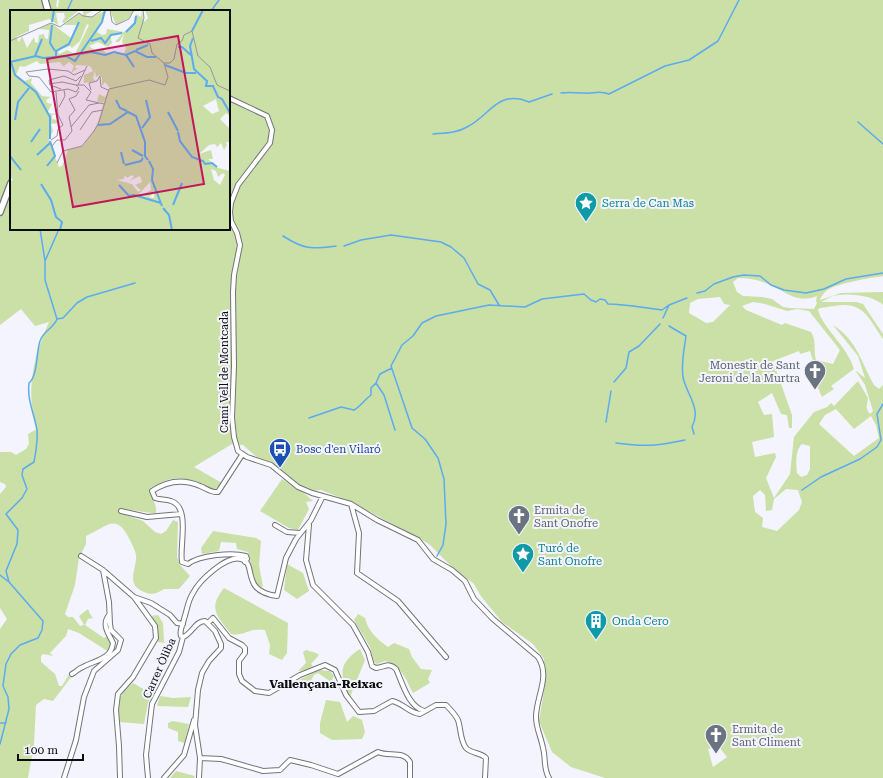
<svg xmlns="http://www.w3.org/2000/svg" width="883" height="778" font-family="'Roboto Serif',serif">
<rect width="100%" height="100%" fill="#f3f4fd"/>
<path fill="#cae0a7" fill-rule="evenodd" d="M0,0H57L56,6L58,8L59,0H883V276C870,278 835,283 825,292C823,294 821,297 820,300L841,293L883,292V305C875,296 851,293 839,295C832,295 827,299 821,302H856L863,304L883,334V339C868,318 864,301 834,306C828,307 823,307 818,309C820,325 848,347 854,369L831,386L834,389L822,397L815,381L819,379L810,351L800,354L799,351L773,361L792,415V428H789L787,415L781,414L772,393L758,402L764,415L772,414L774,437L752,442L755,457L775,453L776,457L766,478L774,498L790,474L794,437L814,412L827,407L831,403L834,406L858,381L868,398C867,405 865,408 870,414L873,411L865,385L855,370L865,378L858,356L833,325C857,340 861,362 874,385L879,389L883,385V778H605L571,767L552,752L539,721L545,685L544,659L533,644L502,622L480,595L474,584L452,567L429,544L354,503L321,490L311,491L293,482L279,469L271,463L259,459L243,445L232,444L194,467L222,483L214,490C202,484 185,476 171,479C164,480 157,485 151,488C149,499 157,500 156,513C144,513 132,509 120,509L118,512L143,521L155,532L161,534L166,531L173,520L178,522L177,557L180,565L190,576L179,589H164C154,596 146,595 136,587C130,580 135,569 136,560C137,552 133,547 130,540C116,512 108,526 86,536V544L79,558L75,585L65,614L68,617H73L80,626L84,625L79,616L88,609L90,614L93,618L88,619L85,625L104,638L107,636L112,645L109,652L79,633L68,629L66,636L50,653L53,656L43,654L41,656V662L55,674L59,686H62L70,673L72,676L53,701L44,699L36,705L34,744L28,778H0V629L7,619L0,608V494L6,487L5,484L0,482V452H11L16,455L26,449L29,444L28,434L37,429C25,392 33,357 49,322L35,326L21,309L0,325ZM11,11H229V229H11ZM738,278C747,278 756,279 765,283C783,289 796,305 817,296L816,301L817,303L814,309L790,308L783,307L772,299L762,297L743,296L737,292L733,282ZM720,297L724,304L730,305L713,322L706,323L689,313L690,303L698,299ZM753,302L765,304L787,311L797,309L809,311L840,350L833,364L816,360C813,350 817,341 811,332L785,323L782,325L746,310L742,306ZM836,409L854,429L871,416L876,425L879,438L854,456L819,424L825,415ZM802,444L810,446V469L807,475L801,477L797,473C796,464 795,450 802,444ZM786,489L798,490L802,502L799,510L777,531L762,527L763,518L755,512L753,496L760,490L765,495L766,511L772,510L774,499ZM719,747L727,757L713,767L708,749Z
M282,479L304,493L313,501L306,502L309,509L298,530L289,528L260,511Z
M213,531L256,538L261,541L259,565L263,587L258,586L255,582L248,552L237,549L236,543L221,542L219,551L202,554L201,548Z
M287,564L303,573L309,591L297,599L284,590Z
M224,588L288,623L287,653L282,660L269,654L270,645L265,630C249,627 245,637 231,634C216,615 208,608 224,588Z
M358,614L365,618C368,631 377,639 388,647L394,643L409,649L412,657L421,669L432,670L428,679L430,683L413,693C406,679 401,665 385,661L377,664L374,662L370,647L354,620Z
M158,615L163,623L164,642L166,643L158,642V632L151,616Z
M360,649L365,660L350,697C340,675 337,664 360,649Z
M306,650L316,653L319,655L311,664L313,666L307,670L298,671L306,663L303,652Z
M319,670L330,671L334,676L331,682L318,673L314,675L308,686L299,688L291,684Z
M133,683L152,694L148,703L144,724L119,722C118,702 117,696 133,683Z
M160,696L173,698L191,697L188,707L157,706Z
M326,700L340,702L347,722L353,716L362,720L365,732L362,739L332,740L320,733V723Z
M173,721L189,724L185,743L178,741V732L168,728V723Z
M176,771L195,776L194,778H170Z"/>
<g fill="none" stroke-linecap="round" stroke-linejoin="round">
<path stroke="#5caaef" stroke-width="1.5" d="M67,11L72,0
M211,11L219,0
M561,93C569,92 576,93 584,93C594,94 598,90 609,94L665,66L689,60L718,41L739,0
M858,122L883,144
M433,134C445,133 457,133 467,127C490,116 497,89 529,102L552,94
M40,229L45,261
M283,236C305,250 311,249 336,246
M344,246L361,240L391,235L441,242L451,247L464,258L478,284L490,290L499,305
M697,293L705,291L714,284L733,277L744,275L760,276L771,285L784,290L806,293L824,289L846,279L883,273
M663,318L669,305
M57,319L63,318L77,303L87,297L135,283
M669,326L686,336C684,350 681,363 683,377C686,394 702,408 692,427L694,434
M614,382L626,368L629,352L639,346L660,324
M376,383L384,395L395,430
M309,418L341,407L354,410C361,406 364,400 371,395V388L376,383L380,374L392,368
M606,422L611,391
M616,443C646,447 656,446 685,440
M802,490L821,477L860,459L877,447L881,440L877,414L883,404
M437,556L443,545L446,524L444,479L438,458L425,439L412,428L391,366L402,345L413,336L422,323L436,316L489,305L525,307L542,299L584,294L591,300L596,302L600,299L605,300L608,304C626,304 644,308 662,310L669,305L687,298
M0,575L9,582L43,621L42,630L38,638L20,645L11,654L6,664L3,686L8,697L9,709L0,744
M9,582L6,571L17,544L18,530L6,514L22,498L27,489L22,475L23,469L34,462C36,451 38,441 37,430C34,413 27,400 29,383C38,376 36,352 40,341C43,331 54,328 57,319L45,280V261L59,229
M0,723H6"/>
<g stroke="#72737b" stroke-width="6">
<path id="minor" d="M229,98L267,116L272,130L270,143L238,185L231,203L230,212L231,221L237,233L240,245L234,275L233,292L234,366L232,418L234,437L238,451L247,457L271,465L298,487L312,493L351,504L377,520L418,540L433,559L452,570L465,581L474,599L493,619L538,657C551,676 536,697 536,717C536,728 541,737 543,748C546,758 543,768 549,778
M242,455L218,492C211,493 206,488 200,486C182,478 167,481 152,491L155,498C160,500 166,499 171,501C191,507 179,547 182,562L188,564C200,555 232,552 246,556L247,559L245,562
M351,504L359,533L357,573L398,601L446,657
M121,511L147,517L181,514
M275,525L287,532L300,533
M309,525L306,560L313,585L353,625L368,652L372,666L376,668C385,667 389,662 396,669C403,684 408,706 424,711
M81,556L103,570L134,597L151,603L170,615L177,623L183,624
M208,623L213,618L229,638L242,645L245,648V653L239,661V674L242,681L255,691L269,693L300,675L325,665L335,670L346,695L359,712L374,711L392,701C403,703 409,713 420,714L436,705H446C450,709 455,714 458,720C461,729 460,740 466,748C472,754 480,752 486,758L485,778
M72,674C76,672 79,668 83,667C95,660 111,660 113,643C109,634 101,625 109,615
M200,758L221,759L263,771L280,770L290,760L311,765L338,774L378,752C389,757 403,750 410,762V778
M64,778L76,740L84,697L94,671L118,650L121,640L111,630L110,624L109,602L103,570
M120,778L119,746L116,710L118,694L133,677L156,638L155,626L134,597
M148,778L146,755L152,704L179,652L183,637
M164,778L184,755L194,720
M199,778L200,758L195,725L198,690L202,673L209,661L221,648V644L215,631L205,621C195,621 192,634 183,637L181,636C179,630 183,625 184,619C187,610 188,600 193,593C199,581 226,555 241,559C258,563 239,591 277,596L286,558L296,539L311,520L323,496"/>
</g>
<g stroke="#72737b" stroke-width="8">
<path id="tertiary" d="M45,0L48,11
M0,212L11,183"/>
</g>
<use href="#minor" stroke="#fff" stroke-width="4"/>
<use href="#tertiary" stroke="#fff" stroke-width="5.5"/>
</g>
<defs>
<g id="sight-pin" transform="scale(1.15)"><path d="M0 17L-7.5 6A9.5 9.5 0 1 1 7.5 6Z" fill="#0f9aa8" stroke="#f3f4fd"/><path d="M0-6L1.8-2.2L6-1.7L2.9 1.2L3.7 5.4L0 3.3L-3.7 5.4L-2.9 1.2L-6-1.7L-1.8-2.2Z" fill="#fff"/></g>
<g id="church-pin" transform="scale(1.15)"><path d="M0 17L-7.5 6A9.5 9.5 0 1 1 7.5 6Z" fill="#6b7280" stroke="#f3f4fd"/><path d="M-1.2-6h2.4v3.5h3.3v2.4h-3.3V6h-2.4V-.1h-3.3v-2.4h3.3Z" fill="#fff"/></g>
<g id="bus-pin" transform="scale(1.15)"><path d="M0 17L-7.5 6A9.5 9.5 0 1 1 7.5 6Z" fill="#1a4fb4" stroke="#f3f4fd"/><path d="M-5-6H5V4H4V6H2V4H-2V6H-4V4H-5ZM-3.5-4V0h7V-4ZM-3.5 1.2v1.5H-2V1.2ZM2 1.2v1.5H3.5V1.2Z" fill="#fff"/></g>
<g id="building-pin" transform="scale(1.15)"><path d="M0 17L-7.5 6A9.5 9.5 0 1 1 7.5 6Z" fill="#0f9aa8" stroke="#f3f4fd"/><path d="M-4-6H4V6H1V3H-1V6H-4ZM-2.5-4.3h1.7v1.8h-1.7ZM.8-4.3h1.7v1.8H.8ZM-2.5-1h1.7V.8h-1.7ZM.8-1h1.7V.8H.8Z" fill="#fff"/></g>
</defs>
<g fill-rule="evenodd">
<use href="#sight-pin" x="586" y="203"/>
<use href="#church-pin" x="815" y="371"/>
<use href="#bus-pin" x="280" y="449"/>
<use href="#church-pin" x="519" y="516"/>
<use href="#sight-pin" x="523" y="554"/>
<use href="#building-pin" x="596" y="621"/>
<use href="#church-pin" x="716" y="735"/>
</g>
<g text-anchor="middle" stroke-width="4" stroke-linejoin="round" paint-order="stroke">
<g font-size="11" fill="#0d838f" stroke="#f3f4fd" text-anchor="start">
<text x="602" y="207">Serra de Can Mas</text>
<text x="538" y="552">Turó de<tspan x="538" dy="13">Sant Onofre</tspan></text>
<text x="612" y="625">Onda Cero</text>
</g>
<g font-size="11" fill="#5b616d" stroke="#f3f4fd" text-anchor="start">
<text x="800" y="369" text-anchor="end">Monestir de Sant<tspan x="800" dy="13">Jeroni de la Murtra</tspan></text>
<text x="534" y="514">Ermita de<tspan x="534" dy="13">Sant Onofre</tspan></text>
<text x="732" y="733">Ermita de<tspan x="732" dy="13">Sant Climent</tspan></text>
</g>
<g font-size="11" fill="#0b0c0e" stroke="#f3f4fd">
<text transform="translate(224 372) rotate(-90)" y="4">Camí Vell de Montcada</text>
<text transform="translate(159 668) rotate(-66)" y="4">Carrer Òliba</text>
</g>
<g font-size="11" fill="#164399" stroke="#f3f4fd" text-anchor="start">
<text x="296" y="453">Bosc d'en Vilaró</text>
</g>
<g font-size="12" font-weight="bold" fill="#0b0c0e" stroke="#f3f4fd">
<text x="326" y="688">Vallençana-Reixac</text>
</g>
</g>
<g transform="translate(10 10)">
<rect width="220" height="220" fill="#f3f4fd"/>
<path d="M0,0L68,1L54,13L52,12L55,7L54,3H46L48,15L39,9L19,15V21L6,27L9,32L12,26L17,38L24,27L25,32L28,33L29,25L34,24L35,28L38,29L39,20L29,19L41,13L61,28L67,15H54L69,3L73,5V0H84L75,5L81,7L97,0L87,22L92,25L96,24L97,19L114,22L124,13L126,4L131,7L132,0L134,12L138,8L135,0H220V106L216,103L210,109L220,119V132H216L217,135L214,140L211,133L207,137L205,134L199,135L189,144L201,140L203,149H198L208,158L220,161V220H0V172L3,170L0,166ZM77,14L79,15L65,44L57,40L49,44L48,40L60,36L62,38L70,31ZM113,23L105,32H109L114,24L112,32L116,38L114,43L97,44L91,38L86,41L79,36L88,32L98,37L102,33L100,25ZM27,51L30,54L50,52L52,55L56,58L54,56L59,52L64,56L61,63L68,58H65L66,55L80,56L83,61L74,65V73L85,71L83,68L85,61L86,67L90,65L92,68V76L95,72L100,78L95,87L89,84L88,88L87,91L93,93L95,89L86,118L73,136L58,140L52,156L49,157L47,152L39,129L43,121L41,114L48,113L47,110L42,109V105L47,104L37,103L42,94L37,93L36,90L41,87L32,86L21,73L22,68L15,71L6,65L10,56L14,57ZM206,89L209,101L202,104L193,96ZM201,159L206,161L208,167L213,163L215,165L210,175L204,170ZM115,165L117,168L122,165L124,167L119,171L130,166L132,172L125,175L131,180L128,182L122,174L107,170L114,169ZM140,172L141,180L132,185L139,187L144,183V188L128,185ZM100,0H124L119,8L106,15Z" fill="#cae0a7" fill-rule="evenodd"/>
<path fill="none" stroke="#5caaef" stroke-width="2" d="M42,12L44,0M42,15L40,33L45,41M182,21L193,0M116,22L125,13L126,6M183,28L180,36L184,59L197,71L196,76H203L208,87L212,89L220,103M81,31L91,28L95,33L101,25L112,23M168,37H172L182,46M126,40L138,35M70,44L81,42L95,45L104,42L116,45L125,41L137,47H146M116,45L124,57M25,46L32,29M46,47V41L59,34L69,12M0,52L26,46L33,48L56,46L65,51L92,12L95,0M1,52L5,65L26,82L40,107V129M155,55L176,63H186M106,90L110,98L117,101M158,102L168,121M5,110L8,92L19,78M88,115L100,114L118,102L126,106L135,132V146L138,150M132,118L140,107L136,90M168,122L170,131L182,147L193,151L195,154L202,153L207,157M21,132L30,119M122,140L133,146M111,142L114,154M27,145L40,133M0,146L11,160M139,151L143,159L142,170L152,196M115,155L131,151L133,148M37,156L45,146L40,131M31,174L41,190L46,207L52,212L50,220M109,175L119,186L124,185L151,193M163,195L172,173M153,198L159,205L162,220"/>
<path fill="none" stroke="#96979d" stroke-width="1" d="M100,0L102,12L106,15L119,9L124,0M133,0L134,8L128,28L140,34L142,43L154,53H160L164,49L167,34L172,31L174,25L182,21L188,46L200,57L207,75L220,81M0,31L41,13L50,17L69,3L73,6L82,7L92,0M75,60L64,65L58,61L38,59L16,62L19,66L29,67L41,82L58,79L66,82L69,78L66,75H74L81,82L76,90L94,94M39,74L52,72L66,75M68,75L77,56M51,79L40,75L39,70L54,66L66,71L71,66M81,80L79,73L87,71L90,66L91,77L98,80M49,97L55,86L54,80M61,117L79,95L89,93M70,120L82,102L93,100M41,130L47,126L48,119L53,115L48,105L46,82M42,136L47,130H55L62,121L59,107L65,100L59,89L66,86L69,81M47,153L53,141L72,136L84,121L89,112L99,79L139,70L155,75L158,67L154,53"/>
<path fill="#c2185b" fill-opacity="0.15" stroke="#c2185b" stroke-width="2" d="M168,26L194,174L63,197L37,49Z"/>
<rect width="220" height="220" fill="none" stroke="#0b0c0e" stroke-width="2"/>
</g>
<path d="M18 754v6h65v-6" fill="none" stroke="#0b0c0e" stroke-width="2"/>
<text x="24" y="754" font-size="12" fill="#0b0c0e" stroke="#f3f4fd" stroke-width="3" paint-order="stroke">100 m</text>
</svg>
